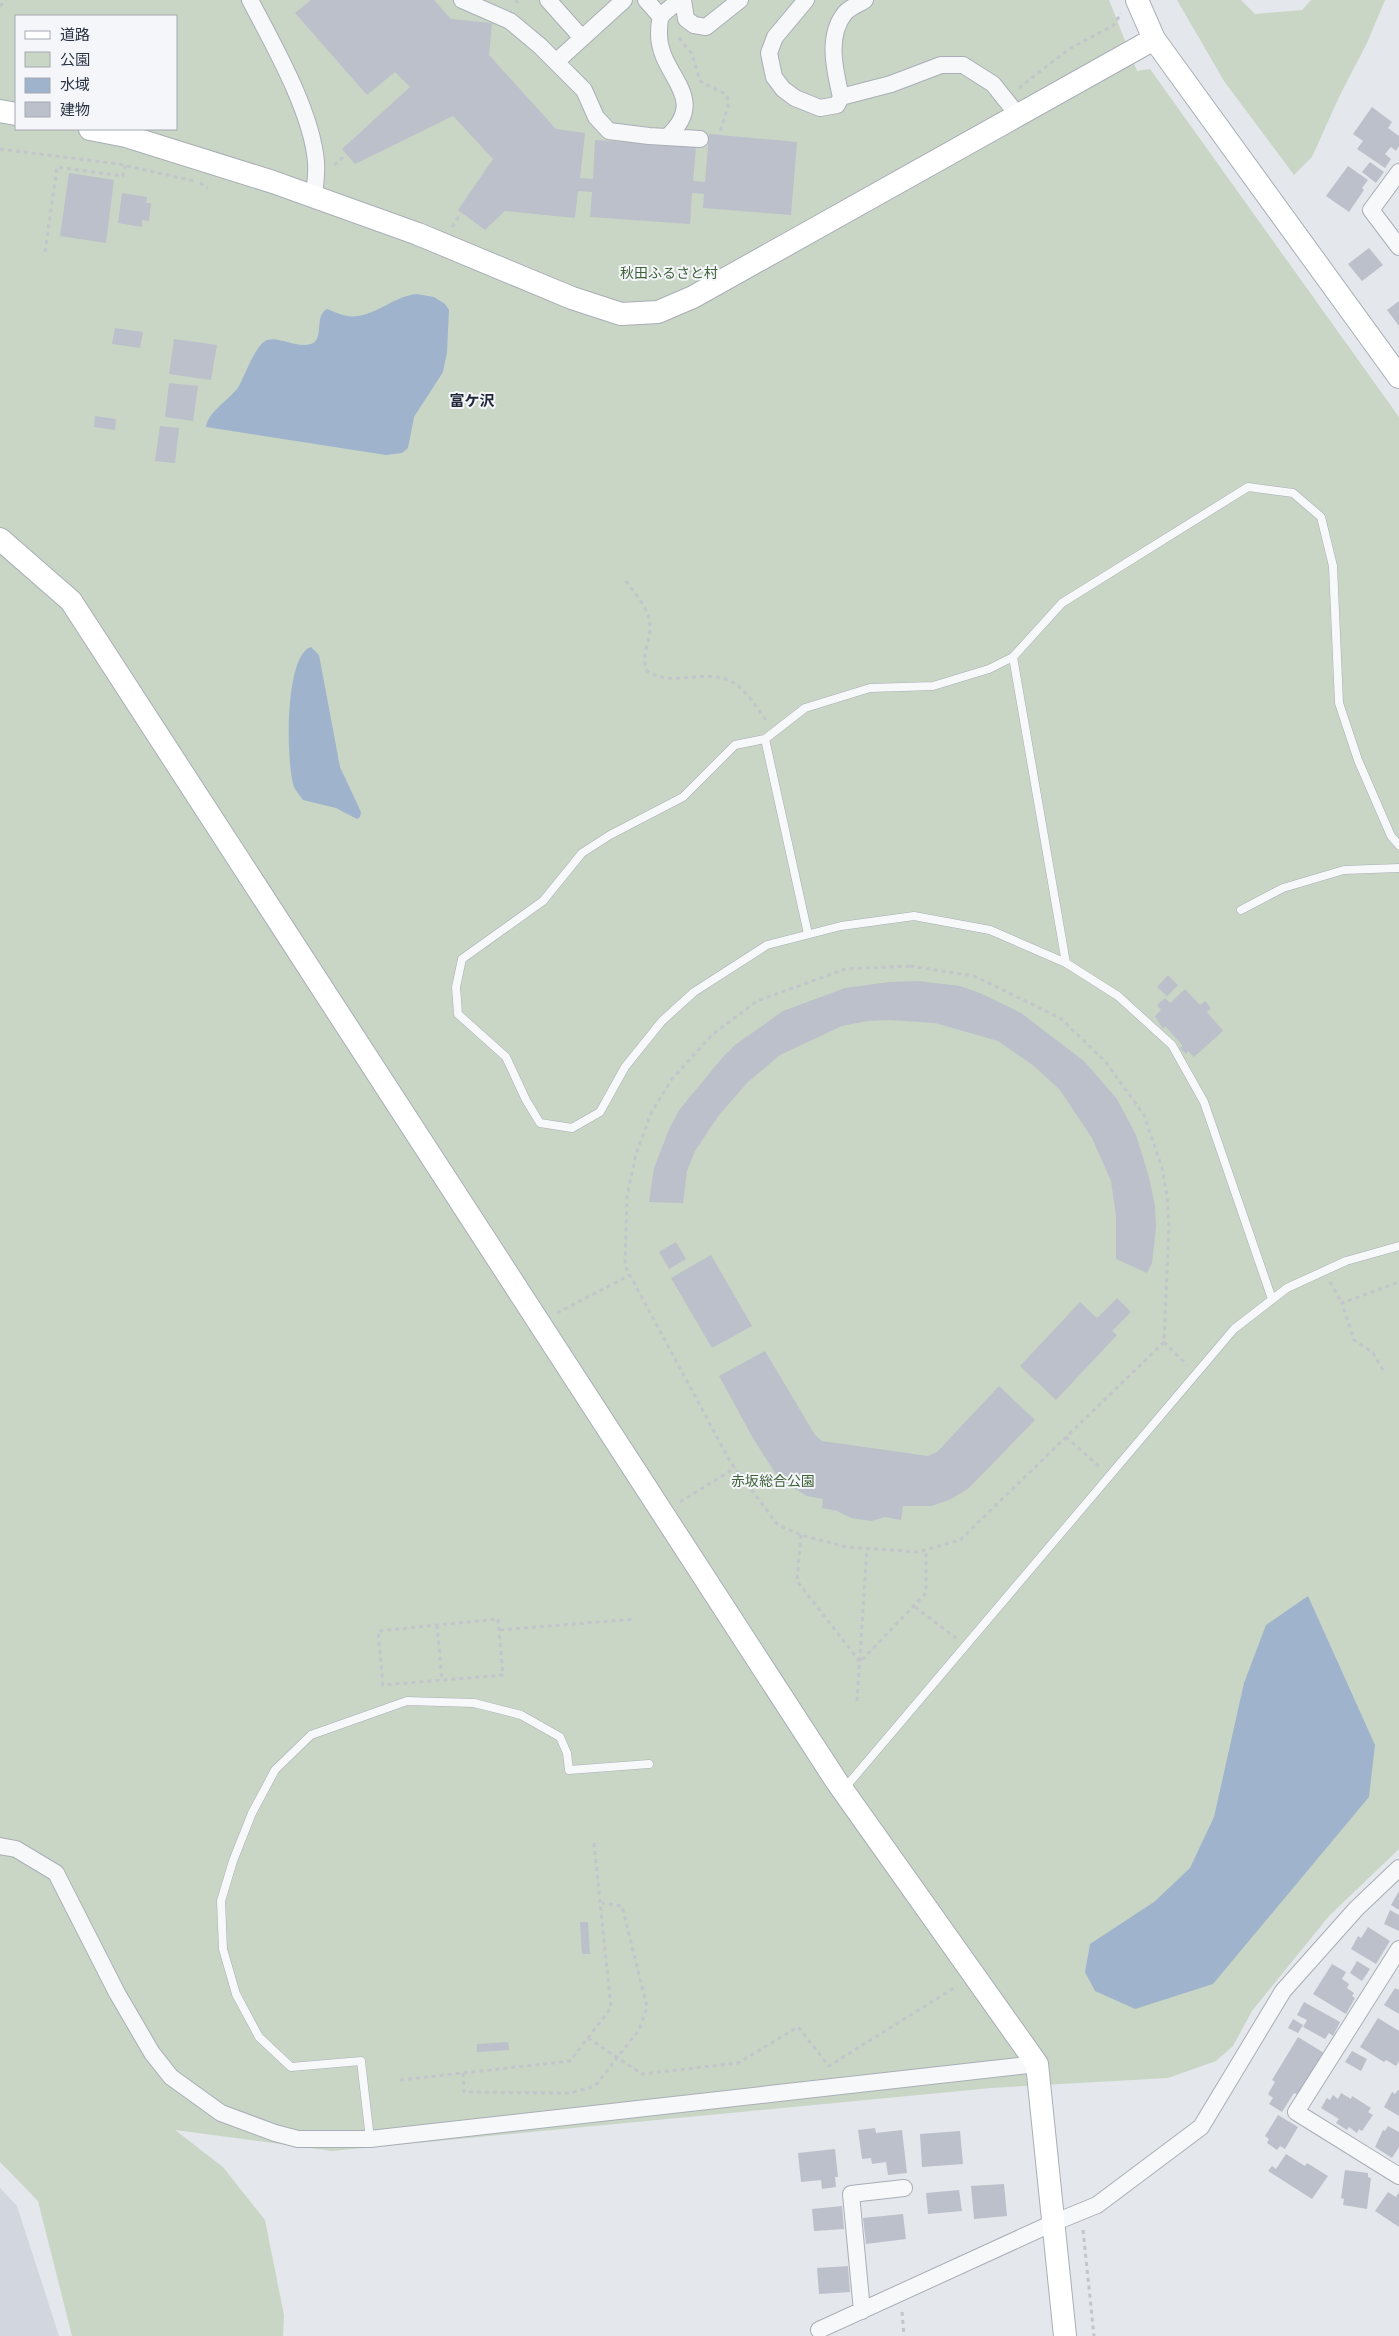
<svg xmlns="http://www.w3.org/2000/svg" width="1399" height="2336" font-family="'Source Sans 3','Noto Sans JP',sans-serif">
<rect width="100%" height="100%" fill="#e4e7ec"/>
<path fill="#d2d6de" d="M0,2188L17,2206L59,2336H0Z"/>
<path fill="#c9d6c5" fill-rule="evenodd" d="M0,0H1109L1137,71L1150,69L1399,417V1849L1329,1916L1252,2011L1233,2046L1216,2061L1168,2078L991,2088L332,2151L175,2130L223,2167L265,2220L284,2315L283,2336H72L38,2201L0,2162ZM16,16H176V129H16Z
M1177,0H1241L1255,14L1302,10L1311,0H1385L1367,43L1339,97L1312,157L1294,175L1224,81Z"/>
<path fill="#9fb4cc" d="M417,294L434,297L445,304L449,310L447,352L443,372L414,417L408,448L402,453L386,455L206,427C208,411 230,400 239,386C245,375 256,344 267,340C280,336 299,350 313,343C324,337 314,316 327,309C337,313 347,318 358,316C379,313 395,296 417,294Z
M311,647L319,655L340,767L361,812L360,817L357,819L336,808L303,800C300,796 296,791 294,787C286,763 284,655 311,647Z
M1308,1596L1375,1745L1369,1797L1213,1984L1135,2009L1095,1991L1085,1972L1090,1944L1154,1902L1190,1868L1214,1817L1244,1683L1266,1625Z"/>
<path fill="#bbc0ca" d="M311,0H434L451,19L492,23L489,55L556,129L585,133L580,178L593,179L595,140L696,147L693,181L705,182L709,134L797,142L791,215L703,208L704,194L692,193L690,224L590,217L592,192L578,191L575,218L505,211L485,230L458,210L493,159L453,116L355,164L342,149L410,87L395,72L367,95L295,13Z
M1372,107L1392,122L1388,128L1399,136V146L1396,151L1391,147L1385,154L1391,159L1385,168L1357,149L1363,141L1353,134Z
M1370,162L1384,172L1376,183L1362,172Z
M1348,166L1368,180L1362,188L1364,190L1349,212L1326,196Z
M69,173L114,180L106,243L60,236Z
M122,193L147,197L146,203H151L149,221L142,220V227L118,223Z
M1369,248L1383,265L1362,281L1348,264Z
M1399,301V326L1387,310Z
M115,328L143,332L140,348L112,344Z
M174,339L217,345L211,380L169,374Z
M169,383L198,386L193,421L165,417Z
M95,416L116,419L115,430L94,427Z
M160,426L179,428L175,463L155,461Z
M1168,975L1178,985L1167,996L1157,987Z
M917,981L960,986L980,993L1021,1013L1084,1061L1117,1099L1136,1135L1149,1177L1155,1206L1156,1227L1152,1263L1147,1273L1116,1259V1216L1111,1181L1092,1138L1060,1090L1034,1066L998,1041L935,1023L889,1020L867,1021L842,1026L780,1055L748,1082L719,1115L695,1151L687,1171L683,1203L649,1202L654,1168L670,1127L680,1109L722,1058L735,1045L783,1011L845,988L889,982Z
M1185,989L1200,1005L1205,1001L1211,1008L1207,1012L1223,1031L1194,1057L1188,1051L1186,1054L1180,1048L1183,1046L1165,1026L1163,1029L1155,1016L1161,1010L1157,1005L1165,998L1170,1003Z
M676,1242L686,1259L669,1269L659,1252Z
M711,1255L752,1326L712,1348L671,1278Z
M1117,1298L1131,1312L1112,1331L1117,1335L1056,1400L1020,1366L1080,1302L1097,1318Z
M765,1351L815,1435L822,1441L928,1456L937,1452L999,1386L1035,1420L969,1488L951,1499L932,1506H903L901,1520L885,1517L871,1521L851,1518L837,1511L822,1508L823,1499L807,1496L779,1479L754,1440L719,1376Z
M1399,1891V1910L1391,1905Z
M1390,1910L1399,1915V1931L1384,1924Z
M580,1922H588L590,1954H582Z
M1368,1927L1390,1941L1376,1964L1351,1949L1358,1936L1361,1938Z
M1357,1961L1370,1969L1362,1981L1350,1973Z
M1332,1964L1346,1972L1342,1979L1349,1984L1347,1988L1354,1993L1352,1996L1355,1998L1346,2014L1313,1994Z
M1395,1988L1399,1990V2014L1384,2005Z
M1304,2002L1340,2022L1333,2036L1329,2033L1325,2039L1303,2027L1307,2020L1297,2015Z
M1378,2018L1399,2031V2061L1396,2066L1386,2060L1384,2062L1360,2047Z
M1293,2019L1303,2025L1298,2033L1288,2028Z
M1298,2037L1324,2053L1298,2095L1294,2093L1282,2112L1269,2104L1273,2098L1268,2094L1275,2082L1272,2080Z
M508,2042L509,2050L477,2052V2044Z
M1352,2051L1367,2059L1361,2071L1345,2062Z
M1398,2090L1399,2091V2116L1384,2107L1392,2092L1395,2094Z
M1341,2093L1351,2099L1352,2096L1371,2108L1368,2112L1373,2115L1362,2131L1359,2129L1357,2133L1349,2127L1347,2130L1336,2123L1339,2119L1321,2108L1327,2098L1330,2100L1333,2095L1338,2099Z
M1278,2115L1298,2127L1285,2149L1280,2146L1277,2150L1267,2143L1269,2139L1265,2136Z
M1388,2126L1399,2132V2147L1392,2158L1375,2147L1383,2130L1385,2131Z
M875,2128L876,2133L902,2130L907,2173L888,2175L886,2162L872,2164L871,2158L862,2159L858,2130Z
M960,2131L963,2164L922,2167L920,2134Z
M835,2149L838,2177H835L836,2187L822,2189L821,2180L801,2182L798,2153Z
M1286,2154L1305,2166L1307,2163L1328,2176L1312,2199L1268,2171L1272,2166L1276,2169Z
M1345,2170L1368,2173V2177L1371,2178L1367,2209L1343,2205L1344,2199L1341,2198Z
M1004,2184L1007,2216L974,2219L971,2186Z
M959,2190L962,2211L928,2214L926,2193Z
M1388,2192L1396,2197L1399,2192V2227L1375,2211Z
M842,2206L844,2229L814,2231L812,2209Z
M903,2214L906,2239L866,2244L863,2218Z
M848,2266L850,2292L819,2294L817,2268Z"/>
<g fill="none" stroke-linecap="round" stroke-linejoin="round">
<g stroke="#a9aeb7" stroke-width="9">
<path id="lane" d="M1013,657L989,669L933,686L870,688L805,708L765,739L735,745L683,797L610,835L582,853L543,901L462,959L456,987L458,1014L506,1057L526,1100L540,1123L572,1128L600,1112L625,1067L662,1021L694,992L767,945L841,926L914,916L990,930L1066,963
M765,739L808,934
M1241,910L1283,888L1344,870L1399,868
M1272,1299L1204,1102L1172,1045L1118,996L1066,963L1013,657L1062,603L1248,487L1293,493L1321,517L1333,566L1339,703L1358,760L1391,836L1399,845
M844,1789L1234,1329L1287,1288L1346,1261L1399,1246
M370,2139L361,2061L291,2067L259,2037L236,1994L223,1949L221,1901L233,1861L252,1813L275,1770L311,1735L407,1701L474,1703L521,1715L560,1737L567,1753L569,1770L649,1764"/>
</g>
<g stroke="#a9aeb7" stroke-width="18">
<path id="street" d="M250,0C273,44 312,112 316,162C317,173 315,185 314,196
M462,0L510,21L540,46L584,90L596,117L609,131L649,136L700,139
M548,0L582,38
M646,0L661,17
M683,0L686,19L694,25L706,27L740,0
M806,0L775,37L769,53L774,77L783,89L795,98L820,108L837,105L841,97L891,84L941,65H963L993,84L1017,114
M557,61L624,0
M841,97C835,71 826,36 845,13C849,8 859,4 865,0
M667,137C711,97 659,76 659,34C659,28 659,19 662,15C667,10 674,5 680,0
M1399,172L1371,210L1399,247
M0,1846L16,1849L56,1873L117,1993L152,2053L171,2077L221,2113L275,2133L298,2139H370L1037,2064
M1399,1949L1296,2112L1399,2176
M862,2311L851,2194L904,2188
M819,2330L1053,2223L1097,2205L1201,2127L1283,1991L1356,1909L1399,1868"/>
</g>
<g stroke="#a9aeb7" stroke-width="24">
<path id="secondary" d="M1137,0L1154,39L1399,377
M0,111L16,114
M90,129L126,136L273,182L418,234L572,298L621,314L658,312L693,297L1154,39
M0,539L71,601L837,1782L1037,2064L1065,2336"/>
</g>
<path stroke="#c2c5cb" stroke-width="3" stroke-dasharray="4 4" stroke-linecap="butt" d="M515,0L521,5
M0,6L6,0
M679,38L692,54L700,81L727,95L728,106L719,135
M1019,88L1069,49L1114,25L1121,13
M0,149L118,164L194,181
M334,165L346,155
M200,183L208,188
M452,227L461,213
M45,252L57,167L123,176L125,166
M626,581C635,594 650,610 650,625C651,641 640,655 647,671C674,689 710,665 737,685C749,694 758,710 767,721
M910,966L974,976L1060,1018L1105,1061L1144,1115L1162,1168L1167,1196L1169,1226L1164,1342L960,1540L918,1552L847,1547L801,1535L778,1525L731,1463L625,1266L627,1196L636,1154L651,1113L672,1079L713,1034L757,1001L845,969Z
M1330,1282L1342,1303
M557,1313L630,1275
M1164,1342L1187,1365
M1383,1370L1373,1353L1354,1340L1342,1303L1399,1282
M1066,1437L1101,1468
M680,1502L735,1468
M801,1535L797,1581L860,1662L926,1593V1550
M915,1607L956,1638
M498,1619L503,1675L383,1685L378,1631Z
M437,1625L442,1680
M500,1630L635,1619
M857,1701L867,1548
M588,2038L642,2074L738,2063L798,2027L829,2066L957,1986
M463,2073L464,2092L570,2093L595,2086L639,2030L647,2007L622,1906L602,1903
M400,2080L570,2061L611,2008L594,1843
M1083,2230L1094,2336
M902,2312L904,2336"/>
<use href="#lane" stroke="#f7f8fa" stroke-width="8"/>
<use href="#street" stroke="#f7f8fa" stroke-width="16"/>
<use href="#secondary" stroke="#fff" stroke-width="22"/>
</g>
<g text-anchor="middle" stroke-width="4" stroke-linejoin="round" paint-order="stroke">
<g font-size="14" fill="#3f6138" stroke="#f4f6f9">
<text x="669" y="278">秋田ふるさと村</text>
<text x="773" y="1486">赤坂総合公園</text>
</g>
<g font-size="15" font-weight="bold" fill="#1d2536" stroke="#f4f6f9">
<text x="472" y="406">富ケ沢</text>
</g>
</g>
<rect x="15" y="15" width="162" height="115" fill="#f4f6f9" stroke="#a4a8b1"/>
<rect x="25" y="31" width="25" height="8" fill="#ffffff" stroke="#a4a8b1"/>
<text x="60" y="40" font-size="15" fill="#2b3445">道路</text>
<rect x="25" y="52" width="25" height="15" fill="#c9d6c5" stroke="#a4a8b1"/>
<text x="60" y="65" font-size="15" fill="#2b3445">公園</text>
<rect x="25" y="78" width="25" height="15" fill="#9fb4cc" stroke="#a4a8b1"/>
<text x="60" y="90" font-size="15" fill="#2b3445">水域</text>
<rect x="25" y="102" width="25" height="15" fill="#bbc0ca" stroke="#a4a8b1"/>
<text x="60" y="115" font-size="15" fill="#2b3445">建物</text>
</svg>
